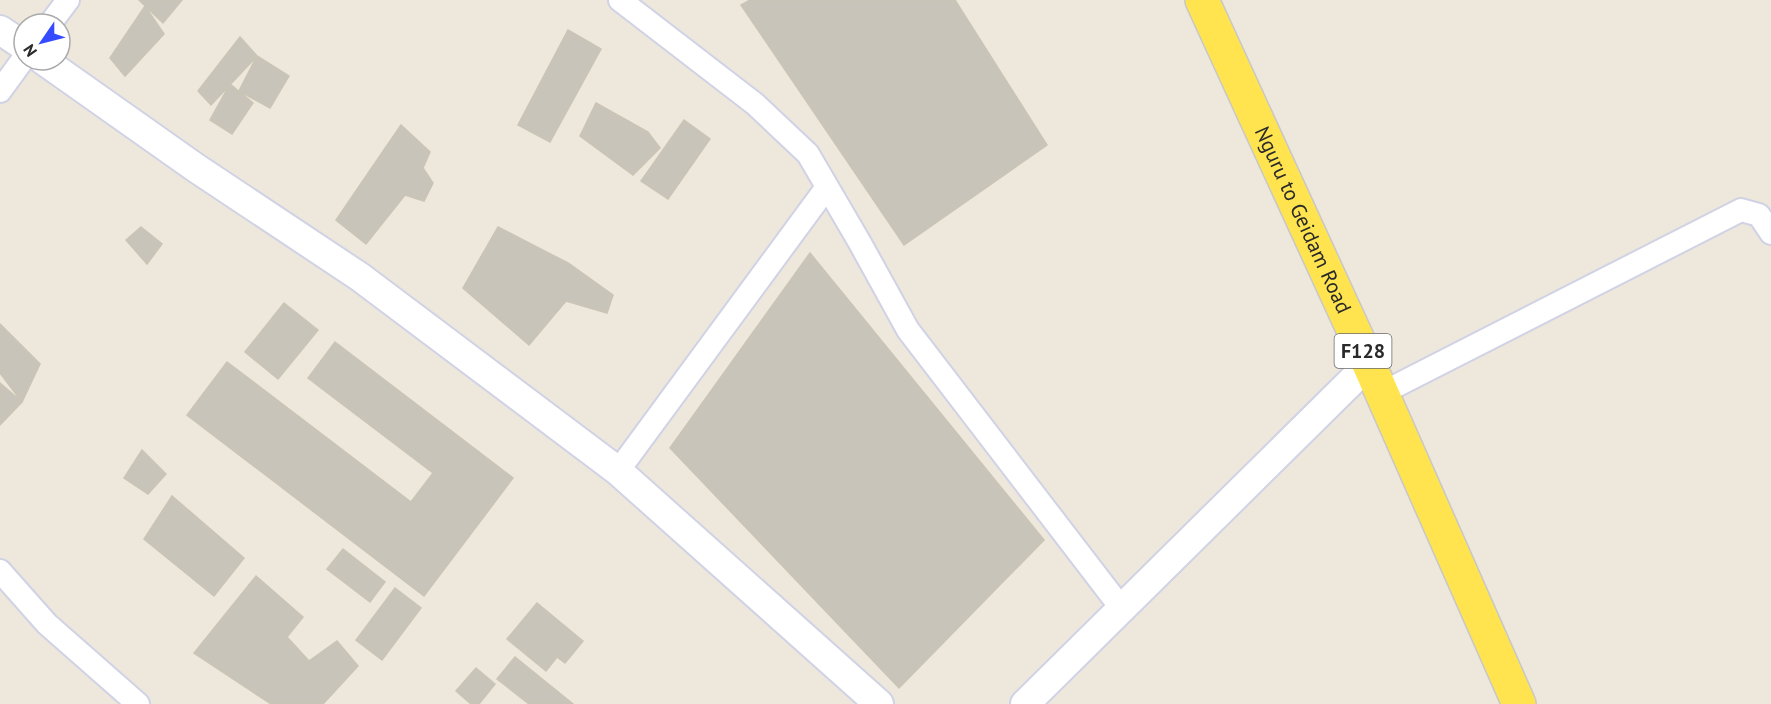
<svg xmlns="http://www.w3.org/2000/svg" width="1771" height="704" font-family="'PT Sans',sans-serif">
<rect width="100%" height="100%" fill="#eee7db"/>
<path fill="#c9c4ba" stroke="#c9c4b4" stroke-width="1.5" d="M139,0H182L163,23Z
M750,0H955L1047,145L904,245L741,5Z
M145,6L164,34L125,76L110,58Z
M568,30L601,49L550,142L518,125Z
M240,37L257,56L211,105L198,91Z
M257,56L289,76L270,108L239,91Z
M230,84L253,103L232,134L210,120Z
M596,103L648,132L660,148L633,175L580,136Z
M684,120L710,139L668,199L641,181Z
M401,125L430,152L423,168L433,183L424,201L405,195L366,244L336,220Z
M141,227L162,244L147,264L126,240Z
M498,227L568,263L613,295L607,313L566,301L529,345L463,288Z
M810,253L1044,540L899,688L670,448Z
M284,303L318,330L278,379L245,352Z
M0,324L40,364L22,402L0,373Z
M335,342L513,478L424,596L187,415L227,362L411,502L433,473L308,378Z
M0,383L22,402L0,425Z
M142,450L166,474L148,494L124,478Z
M172,496L244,558L214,596L144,539Z
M343,549L385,582L370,602L327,569Z
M256,576L303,617L287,637L309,661L337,641L358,666L323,704H271L194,653Z
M395,588L421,608L382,660L356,640Z
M537,603L583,641L565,663L557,657L546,671L507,639Z
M515,657L573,704H529L497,679Z
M476,668L495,684L479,704H471L456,691Z"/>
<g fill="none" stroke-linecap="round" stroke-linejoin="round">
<g stroke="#d0d2e5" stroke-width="26">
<path id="minor" d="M620,0L755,104L808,154L860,243L908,330L1122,609
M50,24L68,0
M0,91L24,58
M1382,393L1741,210L1759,215L1771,233
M618,471L827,187
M0,571L47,624L138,704"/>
</g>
<g stroke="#d0d2e5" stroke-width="32">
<path id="tertiary" d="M0,30L24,46
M43,60L196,168L360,277L618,471L879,704
M1025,704L1369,364"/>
</g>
<g stroke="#c8c8c8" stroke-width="36">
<g id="primary">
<path id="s1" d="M1202,0L1369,364L1519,704"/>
</g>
</g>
<use href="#minor" stroke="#fff" stroke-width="22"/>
<use href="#tertiary" stroke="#fff" stroke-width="28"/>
<use href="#primary" stroke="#ffe44f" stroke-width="33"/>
</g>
<g text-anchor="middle" stroke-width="6" stroke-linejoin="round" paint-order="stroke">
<rect fill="#fff" stroke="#6a6a6a" stroke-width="1.5" x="1334.5" y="334" width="57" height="34" rx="4.5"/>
<g font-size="20" font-weight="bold" fill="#2a2a2a">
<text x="1363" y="358">F128</text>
</g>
<g font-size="21" fill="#2a2a2a" stroke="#fff">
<text dy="7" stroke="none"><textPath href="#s1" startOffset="242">Nguru to Geidam Road</textPath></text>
</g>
</g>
<g transform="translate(42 42) rotate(235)"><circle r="28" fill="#ffffff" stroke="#aaaaaa" stroke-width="1.5"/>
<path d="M0-4.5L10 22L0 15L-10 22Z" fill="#364bff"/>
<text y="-9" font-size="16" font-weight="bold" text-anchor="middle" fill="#2a2a2a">N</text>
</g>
</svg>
